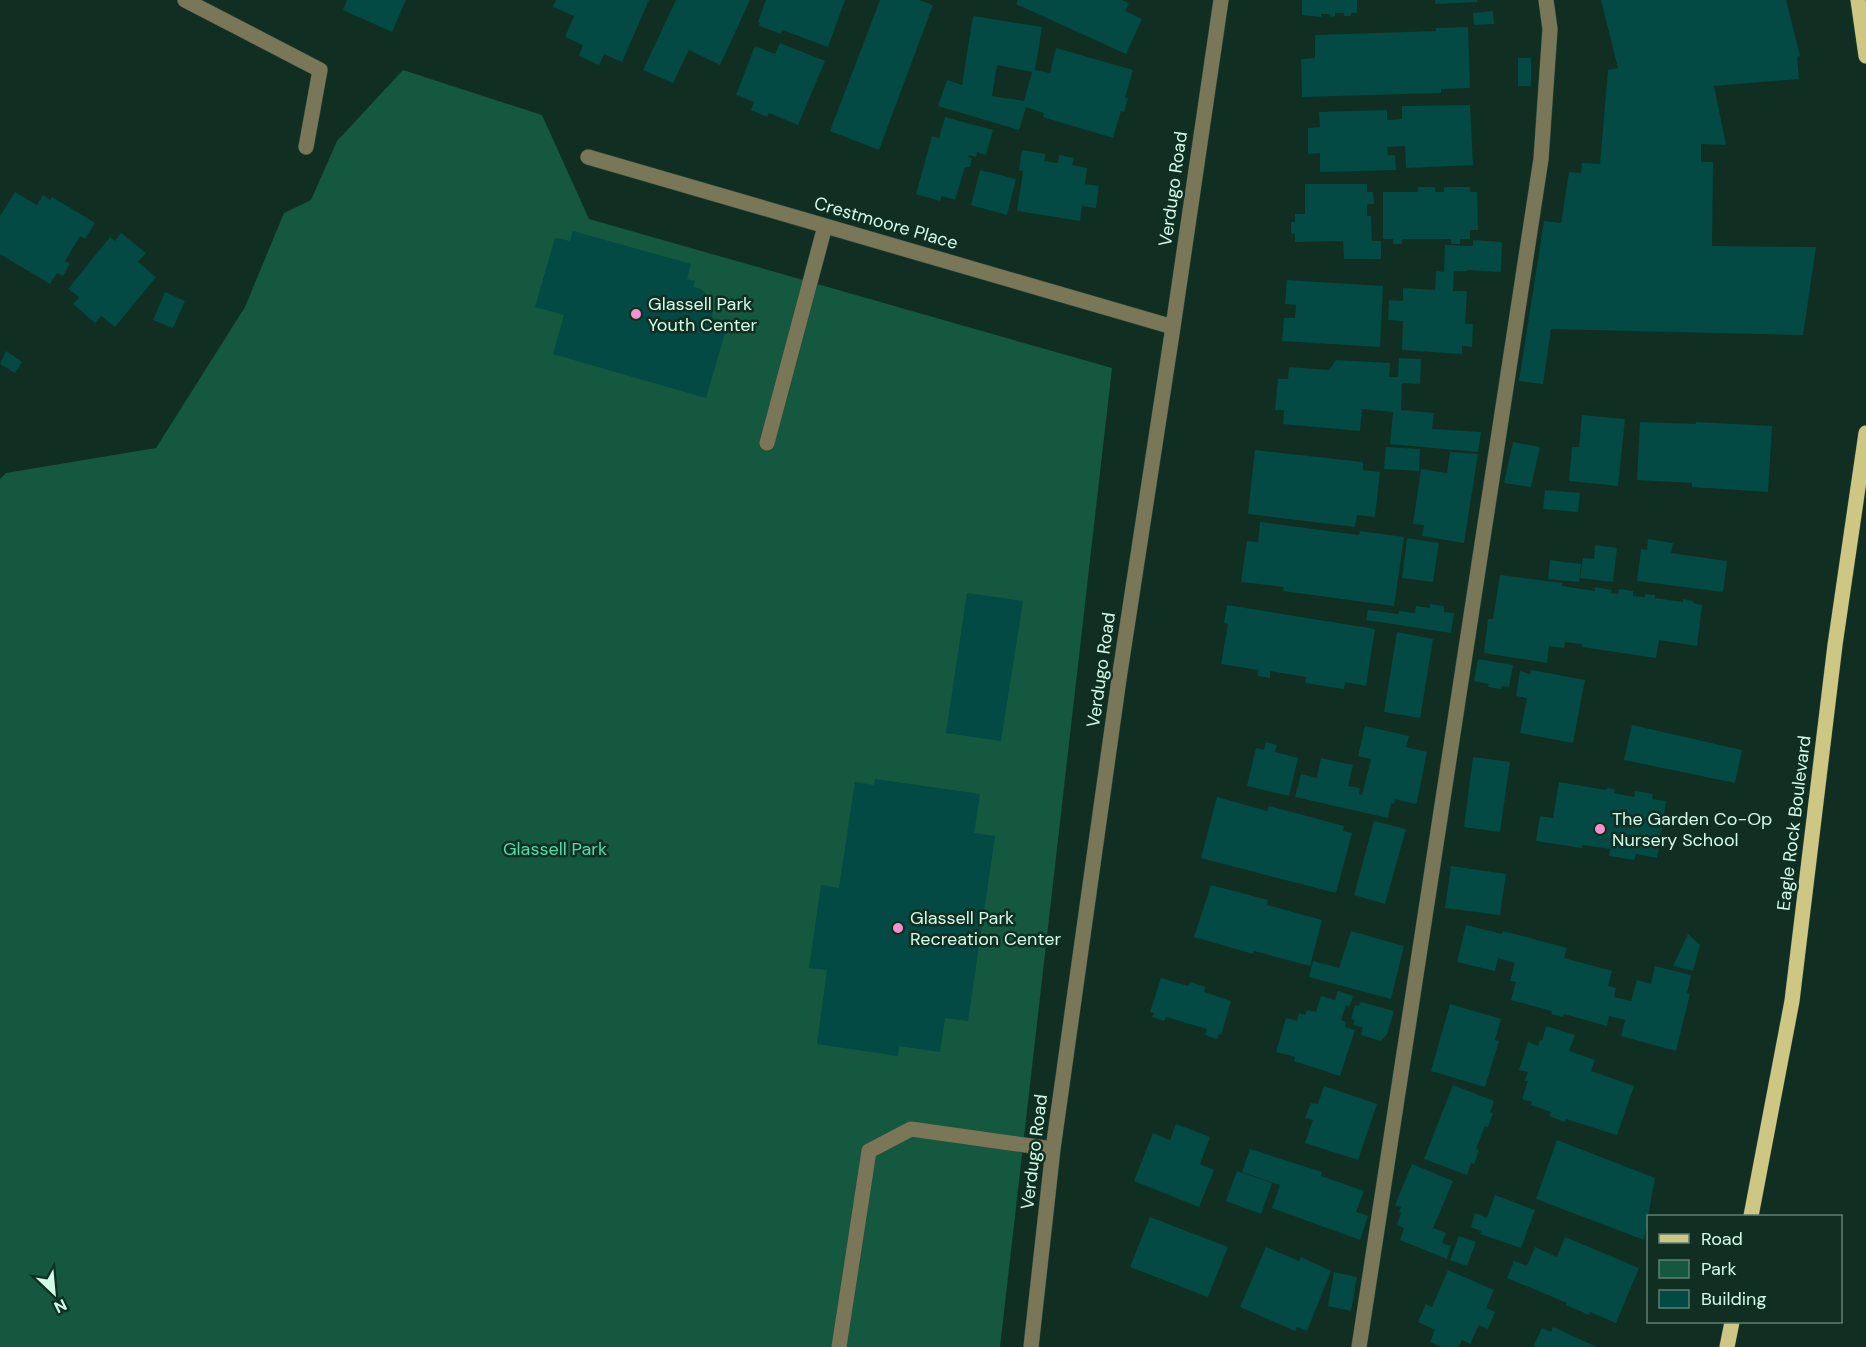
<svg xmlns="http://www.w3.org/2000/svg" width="1866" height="1347" font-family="'DM Sans',sans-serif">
<rect width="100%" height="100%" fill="#112e22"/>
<path fill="#13583f" d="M403,70L542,115L589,219L1112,368L1000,1347H0V479L6,473L156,448L245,307L284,213L311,200L337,141Z"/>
<path fill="#024a43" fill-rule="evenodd" d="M347,0H406L392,32L343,10Z
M556,0H649L622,62L604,54L599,65L579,56L583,45L565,37L574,16L553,7Z
M676,0H750L720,65L689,50L673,83L643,70Z
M766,0H845L828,47L782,30L781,34L759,26L760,23L758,22Z
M880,0H919L933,5L879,150L830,131Z
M1018,0H1122L1129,3L1125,11L1142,19L1126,54L1016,4Z
M1302,0H1357V13H1351V16H1344V13H1335V16L1330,17V14H1321V17L1302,15Z
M1435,0H1477V2L1435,4Z
M1601,0H1786L1800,56L1797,57L1799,79L1714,86L1726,145L1701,144V162H1713L1712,246L1816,247L1803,335L1551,329L1543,384L1519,381L1544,221L1561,223L1569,172L1581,173L1582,163L1600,164L1608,70L1618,68Z
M1493,11L1494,24L1474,25L1473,13Z
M973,16L1042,27L1035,70L1050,73L1056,48L1133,70L1125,98H1128L1124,112L1121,111L1113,138L1043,117L1044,113L1026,107L1019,130L938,106L947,80L962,85ZM997,65L1032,72L1024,101L992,96Z
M1468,27L1470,88L1441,89V93L1302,97L1301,59L1315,58V35L1436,31V28Z
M780,43L825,61L798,125L769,113L767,117L751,110L754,102L736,95L755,46L775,54Z
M1518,58H1531V86H1518Z
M1470,105L1473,165L1406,168L1405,146L1387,147L1388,155H1395L1396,170L1320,172V153L1308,154V128L1320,127L1319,112L1387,110V120L1402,119V106Z
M945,117L993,130L986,155L977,152L976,157L969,155L968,157L972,158L970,167H965L955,200L942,196L940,201L916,194L932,136L939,138Z
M1022,150L1046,154L1044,161L1058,163L1059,155L1074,158L1072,165L1087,168L1085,184L1099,186L1096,208L1082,206L1080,221L1017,211L1023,171L1019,170Z
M980,170L1016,179L1007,215L971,205Z
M1305,184H1367V192H1373L1374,204H1367V216H1371L1372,241H1381V259H1344L1343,241L1295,242V233L1291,234V222H1295V214H1305Z
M1418,187H1435V192H1444V187H1470V192H1477L1478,230H1470V239H1460V244H1451V239H1402V244H1393V239H1383V192H1418Z
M15,192L37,205L43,195L50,200L52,197L95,223L85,239L80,236L65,261L70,264L63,276L57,273L50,284L0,254V216Z
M573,231L691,264L687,279L695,281L693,287L701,289L709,297L713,306L712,318L728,322L706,398L553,354L564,315L535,307L555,238L570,241Z
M121,233L146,253L138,262L156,277L115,327L101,316L95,323L73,304L79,297L68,289L110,237L115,241Z
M1473,240L1502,242L1501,272L1467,270V271H1454L1453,291H1467L1465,324H1473L1472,347L1462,346V354L1402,350L1403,321L1388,320L1389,300L1403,301V288L1435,290L1436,271L1444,272L1445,245L1473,246Z
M1287,280L1383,286L1380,347L1282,341L1284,318H1295L1296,305L1285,304Z
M165,292L185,301L173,328L153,320Z
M6,351L22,362L15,373L0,364Z
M1399,358L1421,359L1420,384L1402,383L1401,410L1434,413L1432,429L1481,432L1478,452L1390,444L1393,412L1362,409L1360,431L1283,424L1284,410H1275L1278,379H1288L1289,367L1329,370L1336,360L1390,363L1389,377H1398Z
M1582,415L1625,419L1618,486L1569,481L1572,447H1579Z
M1640,422L1696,424V422L1772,426L1768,492L1692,487V483L1637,480Z
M1513,442L1540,447L1531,487L1504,483Z
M1386,447L1420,449L1419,471L1384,469Z
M1255,450L1363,462V470L1380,472L1375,517L1357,515L1355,527L1248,514Z
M1450,452L1478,454L1464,543L1422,536L1424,525L1413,524L1421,469L1447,473Z
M1545,490L1580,493L1578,512L1543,509Z
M1260,522L1359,535L1360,531L1404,537L1394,606L1283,591L1284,587L1241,582L1247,541L1258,542Z
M1407,538L1439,543L1433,582L1402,578Z
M1648,539L1673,543L1671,553L1727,561L1723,592L1637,581L1641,549L1647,550Z
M1595,545L1617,548L1613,582L1580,578L1583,558L1594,559Z
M1550,560L1581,564L1579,582L1548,579Z
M1500,575L1562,583V586L1595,591V587L1612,590L1611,593L1618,594L1619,589L1633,591V596L1645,597V594L1655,595V598L1683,602V599L1693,601V603L1702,605L1697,646L1659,640L1656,658L1582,647V644L1565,642L1564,648L1549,646L1547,663L1484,653L1488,619H1493Z
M967,593L1023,601L1001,741L946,733Z
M1430,604L1444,606V612L1454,613L1451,633L1366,620L1368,610L1399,614V611L1415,613L1416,606L1430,608Z
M1227,605L1375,629L1366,686L1345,682L1344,689L1305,683L1306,677L1270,671V678L1257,676L1259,670L1221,664L1228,624L1224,623Z
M1397,632L1433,639L1420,718L1384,712Z
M1478,659L1513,665L1509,687L1502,686L1501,689L1488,687L1489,684L1474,681Z
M1531,670L1585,680L1573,743L1520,733L1527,698L1516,696L1520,671L1530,674Z
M1632,725L1742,750L1735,783L1624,760Z
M1365,726L1409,736L1406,747L1427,752L1417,802L1415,804L1395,799L1394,804L1391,803L1388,818L1295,797L1301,774L1317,778L1321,758L1353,765L1348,786L1360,788L1359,794L1362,795L1371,759L1358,756Z
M1266,742L1277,745L1275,752L1298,758L1289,796L1247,786L1256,748L1264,750Z
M1473,757L1510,762L1500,832L1464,827Z
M875,779L980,794L974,833L995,836L968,1021L945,1018L940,1052L899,1046L898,1056L817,1044L827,970L809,968L821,885L839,888L855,782L874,785Z
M1559,782L1606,790L1607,788L1615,789L1614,793L1634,797L1635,791L1653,794L1652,799L1666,801L1657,858L1636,854L1634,860L1609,856L1610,849L1582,845V848L1536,841L1540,816L1553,818Z
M1217,797L1267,811L1269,806L1344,826L1343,831L1352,833L1336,893L1201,858Z
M1374,821L1406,829L1385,904L1354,895Z
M1451,866L1506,874L1500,915L1445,908Z
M1211,885L1268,900L1267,905L1322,920L1310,966L1254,951L1253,954L1194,937Z
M1466,925L1502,934L1503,931L1567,948L1564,958L1612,971L1608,986L1616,988L1614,997L1631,1001L1637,980L1651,984L1655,966L1691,975L1687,993L1690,994L1676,1051L1621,1036L1625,1020L1609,1016L1607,1026L1564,1014L1563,1017L1551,1014L1552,1011L1511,1000L1516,982L1510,981L1515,963L1498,958L1495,971L1457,962Z
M1351,931L1404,946L1391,999L1309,977L1313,961L1339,968Z
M1688,934L1700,945L1693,971L1673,966Z
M1161,978L1188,986L1190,982L1206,987L1204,992L1231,1001L1221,1035L1219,1034L1217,1039L1205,1035L1207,1029L1166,1017L1164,1021L1152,1017L1154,1013L1150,1012Z
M1338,991L1353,996L1350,1006L1346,1005L1341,1020L1346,1022L1345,1027L1355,1030L1340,1076L1294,1061L1295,1057L1276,1052L1286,1018L1297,1021L1299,1013L1305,1015L1307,1010L1316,1012L1321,996L1335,1000Z
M1361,1002L1394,1011L1387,1034L1381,1041L1361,1035L1363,1027L1353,1025L1355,1020L1351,1019L1355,1005L1359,1006Z
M1450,1004L1501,1019L1495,1040L1499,1041L1485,1087L1431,1071Z
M1546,1026L1575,1035L1569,1051L1595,1060L1591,1071L1634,1086L1617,1135L1566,1119L1565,1122L1549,1116L1551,1112L1531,1105L1532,1102L1522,1099L1528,1081H1525L1528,1072L1519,1070L1528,1042L1538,1046L1540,1040L1542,1041Z
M1453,1085L1494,1101L1490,1112L1493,1113L1488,1127L1485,1126L1476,1149L1479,1150L1474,1164L1471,1163L1467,1175L1424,1159Z
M1324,1086L1377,1104L1358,1160L1305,1143L1313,1120L1305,1118L1311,1103L1318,1104Z
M1176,1124L1210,1137L1200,1164L1214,1170L1199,1207L1134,1181L1153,1133L1170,1140Z
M1557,1140L1655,1178L1644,1240L1536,1199Z
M1250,1149L1322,1172L1321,1176L1364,1191L1356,1212L1368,1216L1360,1240L1272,1208L1280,1185L1242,1172Z
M1412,1164L1453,1181L1433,1228L1446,1233L1442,1243L1451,1246L1447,1259L1400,1240L1404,1228L1397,1225L1401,1213L1399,1212L1401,1207L1395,1205Z
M1237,1171L1272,1183L1261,1214L1226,1201Z
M1495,1195L1535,1210L1521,1248L1480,1234L1481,1231L1471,1227L1475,1213L1487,1218Z
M1150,1217L1228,1247L1208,1297L1130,1267Z
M1459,1236L1476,1242L1467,1266L1450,1260Z
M1565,1237L1639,1268L1616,1323L1590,1312L1589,1315L1566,1305L1567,1303L1507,1278L1514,1261L1527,1266L1535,1247L1557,1257Z
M1266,1247L1299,1261L1301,1257L1331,1271L1307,1331L1297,1327L1295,1331L1240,1307Z
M1448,1270L1494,1290L1486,1308L1495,1312L1488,1329L1479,1325L1470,1344L1462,1340L1459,1347H1441L1430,1342L1435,1330L1418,1322L1426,1304L1432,1307Z
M1334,1272L1357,1277L1351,1311L1328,1306Z
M1553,1327L1597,1347H1533L1542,1328L1551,1332Z"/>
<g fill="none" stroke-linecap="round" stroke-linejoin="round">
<g stroke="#2c4b3e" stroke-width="16">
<path id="minor" d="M185,0L320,70L306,147
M588,157L1173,327
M767,443L825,226
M839,1347L869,1151L911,1129L1053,1149
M1031,1347L1053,1149L1119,679L1173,327L1221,0
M1359,1347L1541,159L1550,29L1546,0"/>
</g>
<g stroke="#2c4b3e" stroke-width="16">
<path id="major" d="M1858,0L1866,56
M1751,1216L1792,1001L1835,645L1866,433
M1727,1347L1732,1322"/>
</g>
<use href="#minor" stroke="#797757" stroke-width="15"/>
<use href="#major" stroke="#cdc783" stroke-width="15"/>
</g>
<g fill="#f790ce" stroke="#112e22" stroke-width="2">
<circle cx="636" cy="314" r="6"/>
<circle cx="1600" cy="829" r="6"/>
<circle cx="898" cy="928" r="6"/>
</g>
<g text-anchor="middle" stroke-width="5" stroke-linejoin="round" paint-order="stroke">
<g font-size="18" fill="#d2fce8" stroke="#112e22">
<text transform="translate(1173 189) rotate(-82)" y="6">Verdugo Road</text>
<text transform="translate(886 223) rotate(16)" y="6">Crestmoore Place</text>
<text transform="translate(1101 670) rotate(-82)" y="6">Verdugo Road</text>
<text transform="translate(1794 823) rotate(-83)" y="6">Eagle Rock Boulevard</text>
<text transform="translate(1034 1152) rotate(-83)" y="6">Verdugo Road</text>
</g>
<g font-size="18" fill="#d2fce8" stroke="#112e22" text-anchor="start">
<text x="648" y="310">Glassell Park<tspan x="648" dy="21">Youth Center</tspan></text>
<text x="1612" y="825">The Garden Co-Op<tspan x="1612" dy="21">Nursery School</tspan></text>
<text x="910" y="924">Glassell Park<tspan x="910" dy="21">Recreation Center</tspan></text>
</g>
<g font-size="18" fill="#47e1a8" stroke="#112e22">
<text x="555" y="855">Glassell Park</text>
</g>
</g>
<rect x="1647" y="1215" width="195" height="108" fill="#112e22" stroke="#5e8071" stroke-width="1.5"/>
<rect x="1659" y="1234" width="30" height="9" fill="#cdc783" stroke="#5e8071" stroke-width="1.5"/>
<text x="1701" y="1245" font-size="18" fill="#d2fce8">Road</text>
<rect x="1659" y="1260" width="30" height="18" fill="#13583f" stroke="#5e8071" stroke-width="1.5"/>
<text x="1701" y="1275" font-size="18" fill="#d2fce8">Park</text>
<rect x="1659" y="1290" width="30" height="18" fill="#024a43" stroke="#5e8071" stroke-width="1.5"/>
<text x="1701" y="1305" font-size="18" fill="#d2fce8">Building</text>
<g transform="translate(54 1293) rotate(154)" stroke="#112e22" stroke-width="4.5" paint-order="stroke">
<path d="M0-4.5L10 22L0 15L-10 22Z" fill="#d2fce8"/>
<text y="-9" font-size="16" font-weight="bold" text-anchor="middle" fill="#d2fce8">N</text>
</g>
</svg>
